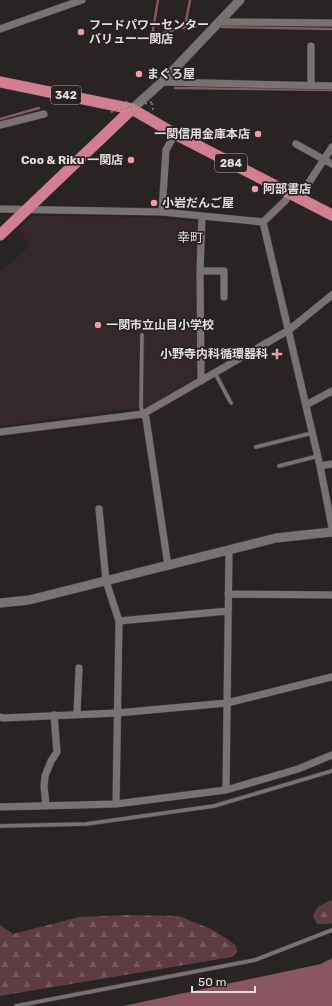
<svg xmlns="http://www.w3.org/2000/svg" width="332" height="1006" font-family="Rubik,'Noto Sans JP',sans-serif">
<defs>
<pattern id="forest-firs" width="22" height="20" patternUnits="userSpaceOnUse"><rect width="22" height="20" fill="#5e3c43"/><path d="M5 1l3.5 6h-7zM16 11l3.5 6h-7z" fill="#75585e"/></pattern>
</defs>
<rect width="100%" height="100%" fill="#292424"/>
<path fill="#35282b" d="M33,216L149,217L198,222L196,378L147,407L0,426V272L30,246L19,228Z"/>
<path fill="url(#forest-firs)" d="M332,900V923L329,924H317L313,916C317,906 322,904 332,900Z
M127,915L179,916L211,929L229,940L236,946L237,952L232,957L0,996V925L13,934L79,917Z"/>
<path fill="#8a5661" d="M332,958V1006H123L321,964Z"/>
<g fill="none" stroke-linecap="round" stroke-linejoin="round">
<path stroke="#8a5661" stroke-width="2.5" d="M158,0L152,36L185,27H196
M185,27L190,0
M222,27L332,29
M175,88L332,90
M0,119L39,108"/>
<g stroke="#433f40" stroke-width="5">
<path id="service" d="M142,335L141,407L143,414
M215,373L231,403
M256,447L312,433
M279,466L318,456
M0,826L86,824L214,806L332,771
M16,1006L255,960L332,930"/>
</g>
<g stroke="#433f40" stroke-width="8">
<path id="minor" d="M220,22L332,23
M0,29L82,0
M311,46V86
M162,82L332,86
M0,125L44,114
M296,144L332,164
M299,198L332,147
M0,209L162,212L263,222
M162,212L166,150L175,134
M263,222L320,466L332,527
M263,222L285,201L290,193
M200,271H224V297
M201,381L200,271L202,216
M306,405L332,391
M143,414L146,418L168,566
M0,432L143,414L289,330L332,295
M320,466L332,464
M99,509L106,581L119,621L116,804
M228,594L332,595
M119,621L228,611
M77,714L79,668
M0,717L3,718L117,713L227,703L332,677
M226,790L229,550
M46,806L44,786L45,776L51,761L57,752L54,715
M0,807L116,804L226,790L298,769L332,755"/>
</g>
<g stroke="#433f40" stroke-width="10">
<path id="tertiary" d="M132,109L162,82L240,0
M0,603L29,600L276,538L332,532"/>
</g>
<g stroke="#433f40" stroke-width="12">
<path id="trunk" d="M0,82L132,109L175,134L332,215
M0,235L132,109"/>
</g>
<path stroke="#898585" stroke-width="1.5" stroke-dasharray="2 3" stroke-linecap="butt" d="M152,103L153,111"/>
<use href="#service" stroke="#797273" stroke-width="3.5"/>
<use href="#minor" stroke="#797273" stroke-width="7"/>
<use href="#tertiary" stroke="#797273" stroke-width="9"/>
<use href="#trunk" stroke="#d27e90" stroke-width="11"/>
<path stroke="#898585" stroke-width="1.5" stroke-dasharray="2 3" stroke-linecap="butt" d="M126,101L136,118
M111,112L152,102"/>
</g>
<g fill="#f29aac" stroke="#292424" stroke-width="1.5">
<circle cx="81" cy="32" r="4"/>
<circle cx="139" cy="74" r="4"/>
<circle cx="258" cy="134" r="4"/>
<circle cx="131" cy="160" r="4"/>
<circle cx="255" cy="189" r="4"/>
<circle cx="154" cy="203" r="4"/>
<circle cx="98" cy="325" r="4"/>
<path d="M275 348h4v4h4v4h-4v4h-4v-4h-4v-4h4z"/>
</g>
<g text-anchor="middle" stroke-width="3.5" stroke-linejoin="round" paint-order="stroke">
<g fill="#292424" stroke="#a9a5a6" stroke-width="1">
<rect x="51" y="86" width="30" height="18" rx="3"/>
<rect x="215" y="154" width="32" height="18" rx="3"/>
</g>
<g font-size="11" font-weight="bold" fill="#e0dcdd">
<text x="66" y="99">342</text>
<text x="231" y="167">284</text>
</g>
<g font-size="12" font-weight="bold" fill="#e0dcdd" stroke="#292424" text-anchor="start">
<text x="89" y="29">フードパワーセンター<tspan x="89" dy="14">バリュー一関店</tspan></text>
<text x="147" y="78">まぐろ屋</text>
<text x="250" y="138" text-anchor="end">一関信用金庫本店</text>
<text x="123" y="164" text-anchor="end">Coo &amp; Riku 一関店</text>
<text x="263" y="193">阿部書店</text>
<text x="162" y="207">小岩だんご屋</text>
<text x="106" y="329">一関市立山目小学校</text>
<text x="268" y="358" text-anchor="end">小野寺内科循環器科</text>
</g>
<g font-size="13" fill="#e0dcdd" stroke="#292424">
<text x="190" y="242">幸町</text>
</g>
</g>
<path d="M192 986v6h63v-6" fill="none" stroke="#e0dcdd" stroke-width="2"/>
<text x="198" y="986" font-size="12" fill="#e0dcdd" stroke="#292424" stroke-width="3" paint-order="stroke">50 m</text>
</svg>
